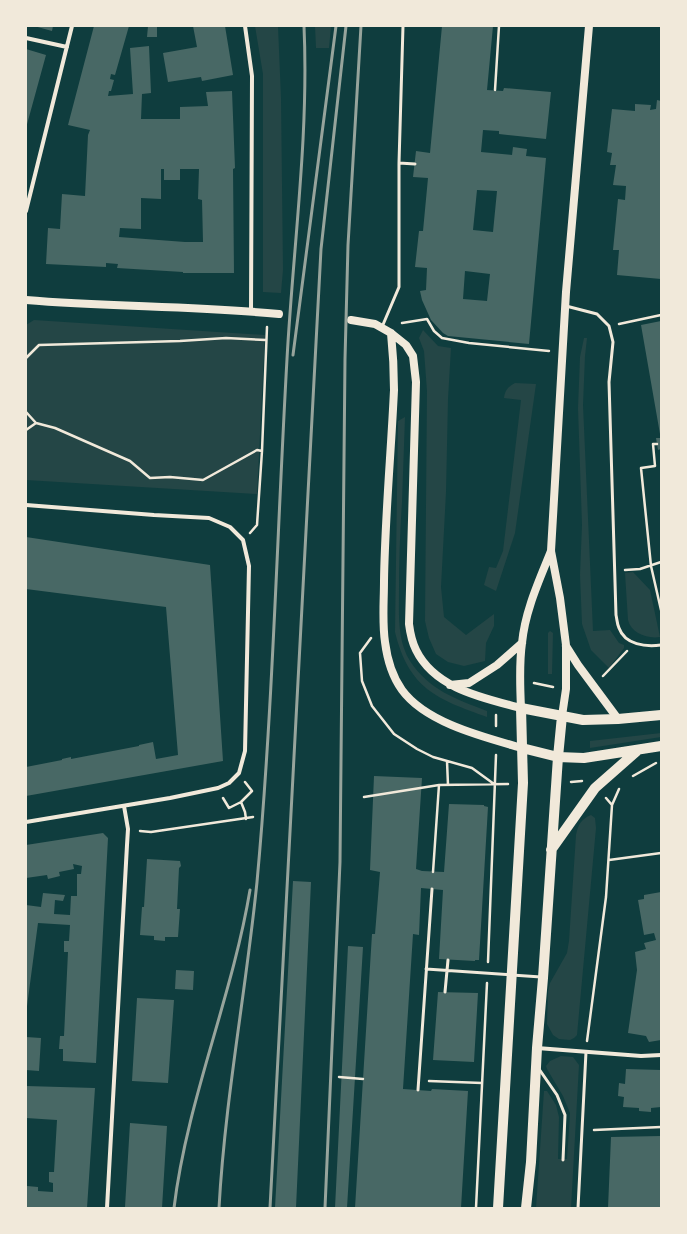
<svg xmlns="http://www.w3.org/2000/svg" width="687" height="1234" font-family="Roboto,sans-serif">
<rect width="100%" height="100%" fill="#0f3d3e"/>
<path fill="#244646" d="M255,26H278L281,98L283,270L281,293L263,292V74Z
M315,26H331L329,48H316Z
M34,320L265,335L257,494L26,480V325Z
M423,330L438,346L451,348L448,399L446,492L441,587L444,617L466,635L494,614V626L486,643L485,661L464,666L448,662L436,654L429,638L425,621L427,391L424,351L419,338Z
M584,338H587L585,356L583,405L593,631L610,630L619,643L624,645V648L609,668L591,650L582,624L580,575L582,525L578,408L580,357Z
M515,383L536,384L515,533L496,591L484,585L489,567L496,568L503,551L521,400L504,398C505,390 508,387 515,383Z
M405,417C404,446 403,474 402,502C400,532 399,561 399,590C399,614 397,640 410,661C429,690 456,699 487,711V717C437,699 409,689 395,632L398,421Z
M633,572L650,590L660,637C647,639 631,633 628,620L625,573Z
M550,631L553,633L552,674H548V633Z
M661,733V737L590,748V741Z
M591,815L595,818L596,828L577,1035L574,1038L570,1040L559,1039L553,1035L547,1024L548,991L550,983L567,953L569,941L576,835C578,825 581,819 591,815Z
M561,1056L573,1057L579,1065L571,1208H536L544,1091H547L556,1105L559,1117L558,1159H567L570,1113L563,1096L547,1069L546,1066L550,1061Z"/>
<path fill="#486865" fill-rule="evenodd" d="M34,26H53L52,31Z
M94,26H129L115,75L111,74L110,79L114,80L111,91H109L108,96L133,94L130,48L149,46L151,93L142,94L141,119H180V107L208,106L206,92L232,91L235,168L233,169L234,273H183V272L117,268L118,264L106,263V267L46,264L48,228L60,229L62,194L85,196L88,135L90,130L68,125ZM161,169H164V180H180V169H199L198,199L202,200L203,242H185L119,237L120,228L141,229V198L161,199Z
M148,26H157V37H147Z
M193,26H225L233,75L202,81L201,77L168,82L163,53L197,47Z
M442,26H493L487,90L503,91L504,88L551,92L546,139L499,134V131L483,130L481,152L512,155L513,147L527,149L526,156L546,158L529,344L448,336L443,333L431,320L422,300L420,291L426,290L427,268L415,267L419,231H423L428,178L413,177L416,151L430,153ZM477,190L497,191L493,232L473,230ZM465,271L490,274L487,301L463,299Z
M26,49L46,55L26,128Z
M657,100L661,101V279L617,275L619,250H613L618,199L625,200L626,186L613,185L616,165H610L612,153L607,152L612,109L635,111V104L651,105L650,110L656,109Z
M661,321V434H660L641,325Z
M656,438H661V449L658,450Z
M26,537L210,565L223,761L26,796V767L62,760V759L71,757V759L139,746V745L153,742L156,759L178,755L166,607L26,589Z
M374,776L422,778L416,869L422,871L444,872L449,804L484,805V806L488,807L479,960H475V961L439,959L443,890L421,888L419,935L413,934L403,1089L431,1091L432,1089L468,1091L461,1208H355L372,934H375L380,872L370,870Z
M103,833L108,838L96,1063L63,1061V1049H59L60,1036H64L68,952H64V941H69L70,925L38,923L26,1014V905L41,907L43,893L65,895L63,901L55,900L54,914L70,915L71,896H77V874H81L82,866L73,864L74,869L59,872L60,876L48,879L47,875L26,878V845Z
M147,859L180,861L181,866L179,868L177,909H180L178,937H165V941L154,940V936L140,935L142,907H144Z
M293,881L311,882L296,1208H275Z
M661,892V1040L649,1042L646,1036L628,1033L637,970L635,952L646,949L644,943L656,940L654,933L644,935L638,900L644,899V895Z
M348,946L363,947L347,1208H335Z
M176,970L194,971L193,990L175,989Z
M438,992L478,993L474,1062L433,1060Z
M137,998L174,1000L168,1083L132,1081Z
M26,1037L41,1038L39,1071L26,1070Z
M626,1069L661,1070V1107L651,1108V1112L639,1111V1108L623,1107L624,1097L618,1096L619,1083L625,1084Z
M26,1086L95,1088L87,1208H26V1190H27V1186L38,1187V1191L53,1192V1183L49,1182V1172H54L57,1120L26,1118Z
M130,1123L167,1126L162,1208L125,1207Z
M661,1136V1208H608L611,1137Z"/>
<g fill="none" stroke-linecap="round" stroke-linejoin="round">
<path stroke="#f1e9da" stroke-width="2.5" d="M495,90L499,26
M402,323L427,319L434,331L442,338L469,343L549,351
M619,324L661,315
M26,358L39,345L180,341L226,338L266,340
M26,412L36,423L55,428L130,461L150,478L170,477L203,480L257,450L262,451
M26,430L36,423
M657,444H653L655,466L641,468L651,566L661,610
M250,533L257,525L262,451L267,327
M625,570L640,569L661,562
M371,638L360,653L362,681L372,706L394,734L417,749L433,757L472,768L494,784
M603,676L627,651
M534,683L553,687
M496,715V726
M447,761L448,785
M633,776L656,763
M571,782L582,781
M364,797L439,785L508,784
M223,798L229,808L241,802L252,791L245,782
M241,802L245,812L246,819
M612,805L619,789
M140,831L151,832L253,817
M609,860L661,853
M433,872L439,785
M488,962L496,755
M587,1041L606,897L612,805L606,798
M339,1077L363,1079
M429,1081L482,1083
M594,1130L661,1127
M476,1208L487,983"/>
<path stroke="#f1e9da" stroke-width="3" d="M399,163L415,164
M566,306L597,314L609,326L613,342L609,382L616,615C617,619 617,624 619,628C625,645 646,647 661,645
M382,327L399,287V163L403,26
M426,969L541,977
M445,992L448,960
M539,1069L557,1095L565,1115L563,1160
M418,1090L432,889
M578,1208L586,1052"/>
<path stroke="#f1e9da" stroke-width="4" d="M245,26L252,76L251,312
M26,38L67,47
M26,211L72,26
M26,505L154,515L209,518L230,527L243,540L249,566L245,751L239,773L229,783L218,788L170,798L26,822
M537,1048L641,1056L661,1055
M107,1208L127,845L128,829L124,806"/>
<path stroke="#f1e9da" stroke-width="8" d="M26,300C110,307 195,306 279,314
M351,320L375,324L391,333L406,345L413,356L416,382L409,624C410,632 412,642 416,650C435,689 484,698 521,708C520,687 519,664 522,643C525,611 539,581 551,551
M391,333C393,352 394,371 394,390C391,454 385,517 384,581C384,601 382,622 385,642C387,658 392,676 402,690C426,723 484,737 522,748
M566,646L578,665L618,719
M450,685L469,683L497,665L522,643
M562,716L566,689V645L560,598L551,551L566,292L589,26"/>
<path stroke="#f1e9da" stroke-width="10" d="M522,748L558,757L584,758L661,746
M551,850L595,788L637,751
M498,1208L523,783L521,708L583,720L618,719L661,715
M526,1208L531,1162L537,1048L543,978L558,757L562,716"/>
<path stroke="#97a49c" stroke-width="3" d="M293,355L336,26
M174,1208C187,1100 232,998 250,890
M219,1208C225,1099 246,991 257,882C273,708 277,534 287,359C293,248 309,137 304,26
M270,1208L321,249L346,26
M325,1208L340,862L345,359L348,245L361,26"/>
</g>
<rect width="687" height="1234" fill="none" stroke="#f1e9da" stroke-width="54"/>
</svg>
